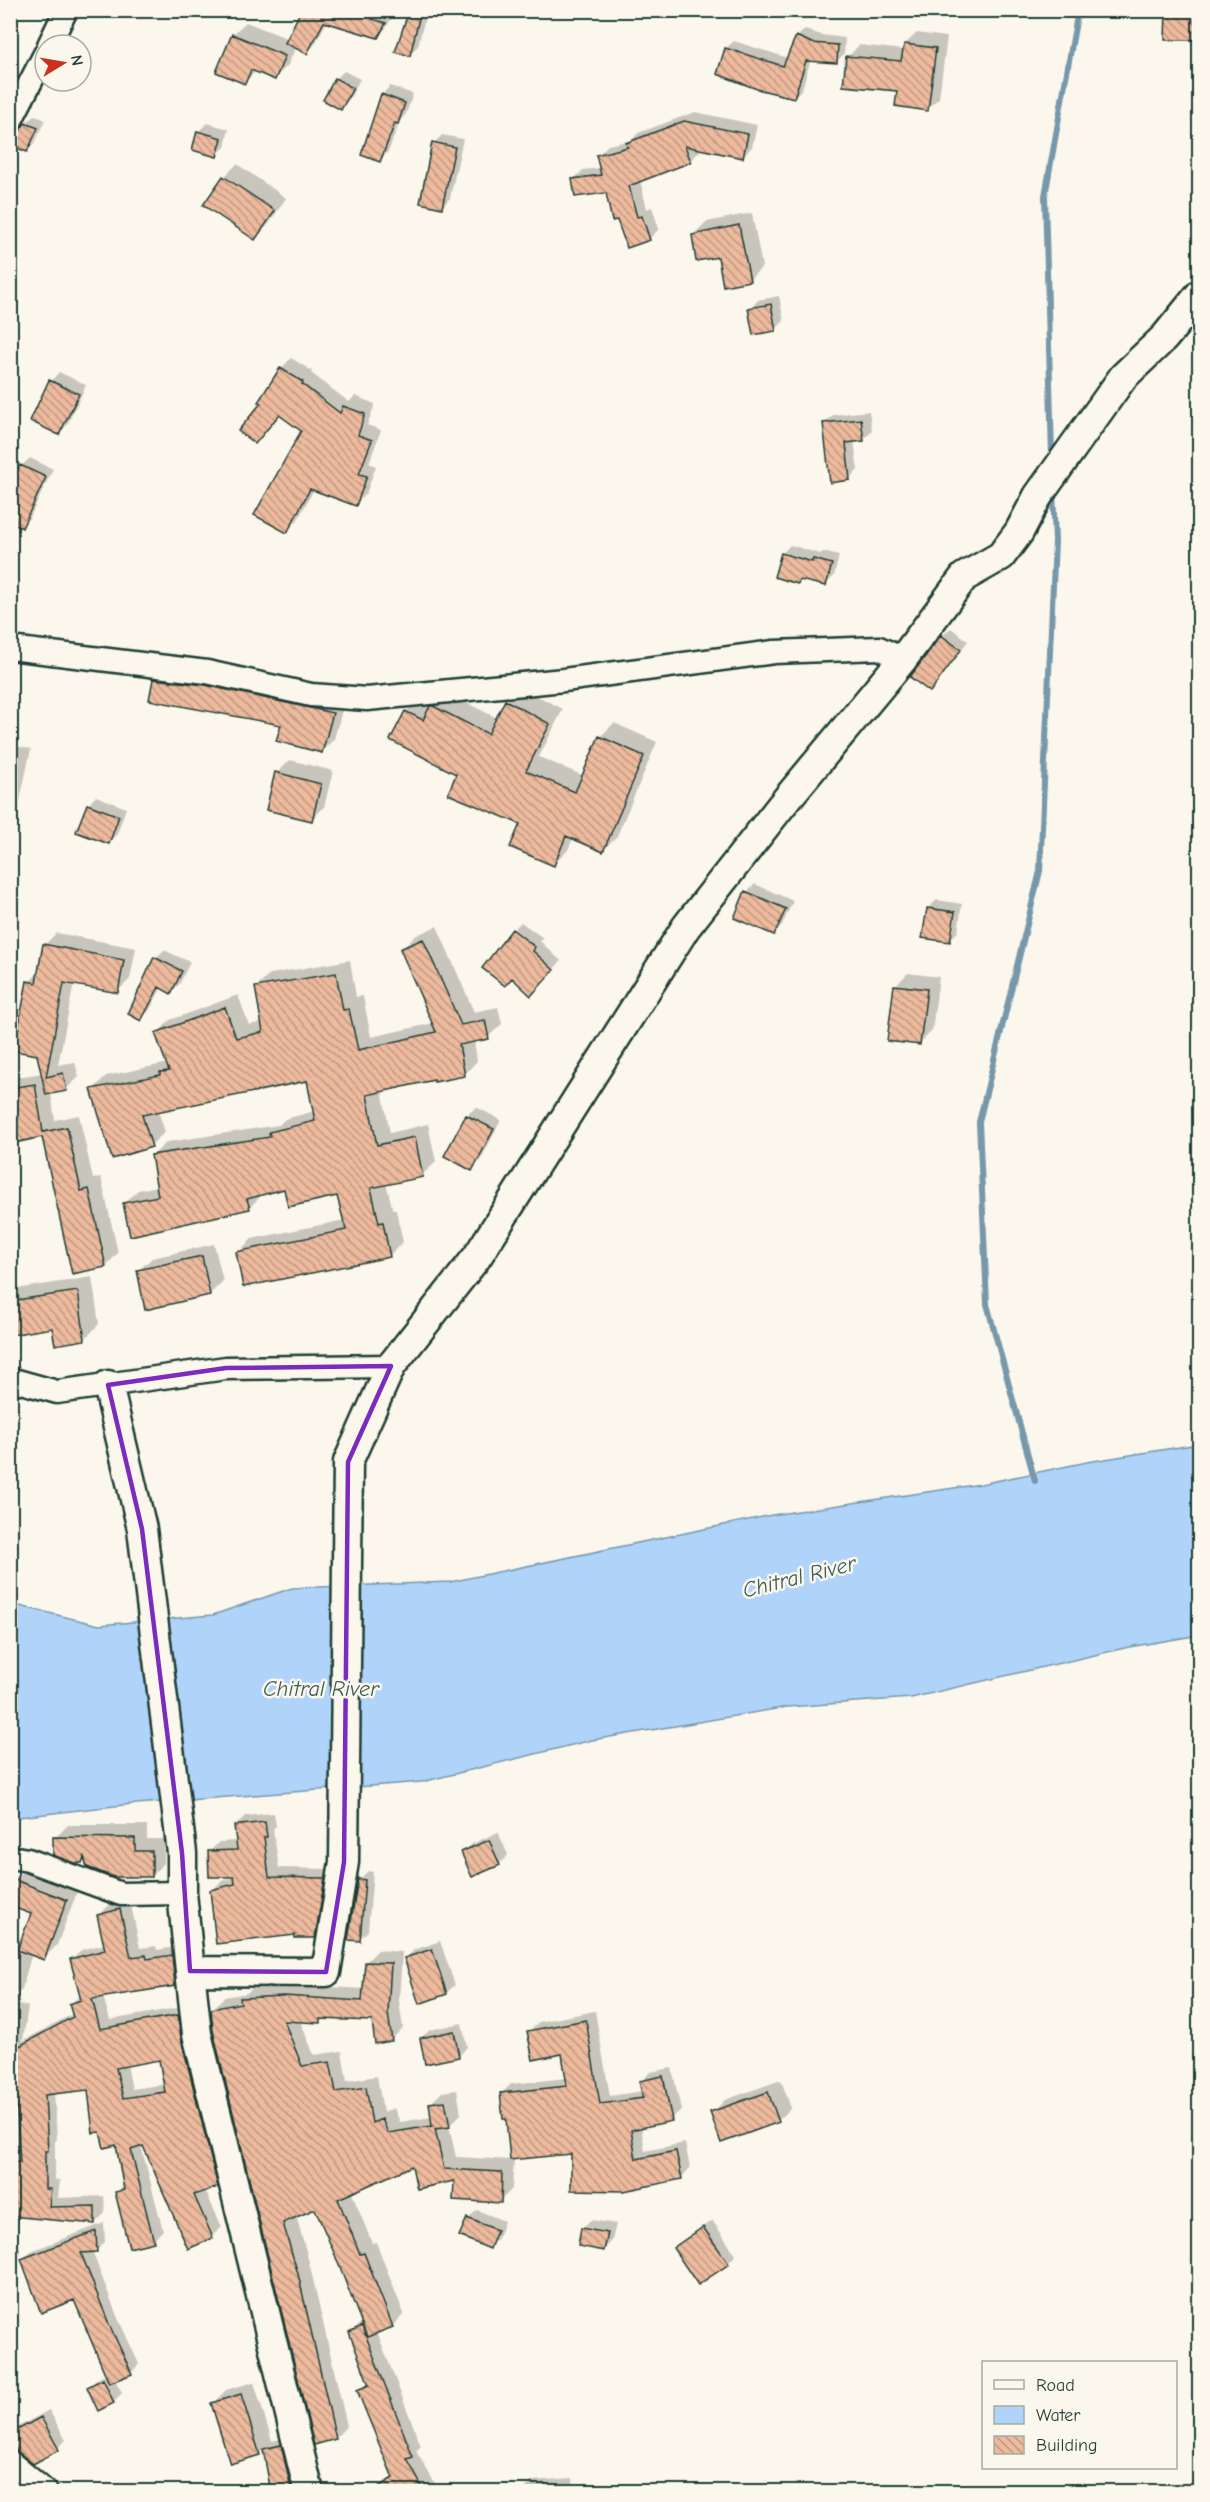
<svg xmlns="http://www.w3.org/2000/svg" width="1210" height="2502" font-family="'Comic Neue',sans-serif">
<defs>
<pattern id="building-back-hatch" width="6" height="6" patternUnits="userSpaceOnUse" patternTransform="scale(1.5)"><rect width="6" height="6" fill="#edba9e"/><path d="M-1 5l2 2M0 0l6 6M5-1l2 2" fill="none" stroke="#bf9882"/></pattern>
</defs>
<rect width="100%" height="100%" fill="#fbf7ec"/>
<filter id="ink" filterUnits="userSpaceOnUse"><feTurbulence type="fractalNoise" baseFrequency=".0167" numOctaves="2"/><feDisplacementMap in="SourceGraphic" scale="12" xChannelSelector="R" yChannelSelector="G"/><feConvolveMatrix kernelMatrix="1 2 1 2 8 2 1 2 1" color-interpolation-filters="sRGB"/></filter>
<g filter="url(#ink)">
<path fill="#b0d4f9" stroke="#7698aa" stroke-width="1.5" d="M1199,1444V1635L1129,1647L911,1698L787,1707L592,1740L422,1782L123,1805L11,1818V1604L99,1625L213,1615L292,1588L450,1582L772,1515L981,1484L1087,1462Z"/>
<path fill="#0003" fill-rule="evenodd" d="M304,10H396L386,28L378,37L327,21L315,44L307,52L296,47L288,65L275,78L257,70L244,83L218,71L233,34L246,22L289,39Z
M410,10H427L418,46L410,54Z
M805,29L821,35L845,38L844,54L836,62L811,59L802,89L794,97L718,74L726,48L734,41L788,58L797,37Z
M917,33L947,37L939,98L927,109L848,57L859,45L904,50L905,44Z
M344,71L360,79L349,100L341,108L336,79Z
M390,86L413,94L406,114L400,121L388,152L380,160L382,95Z
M695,112L757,125L752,147L742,157L699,148L700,151L690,161L640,180L647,209L652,207L659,229L649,239L607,191L573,180L583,170L601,168L598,155L608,145L632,140L638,133Z
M35,115L45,120L35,142L27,151L11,136Z
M207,123L229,129L225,147L216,155L194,149L199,131Z
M442,135L463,139L450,198L442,207L434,143Z
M237,164L286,198L268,225L255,238L224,177Z
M752,213L762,267L749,280L693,235L706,222Z
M779,296L784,321L776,329L755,333L750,309L758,300Z
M291,358L312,371L311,373L349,402L355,396L375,404L367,425L381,430L369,463L376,466L366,494L355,504L314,489L297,521L287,531L303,431L280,414L255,442L263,402L281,369Z
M59,372L86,385L67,425L59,433L32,420L51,381Z
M869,411L872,431L863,440L854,441L858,470L850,478L825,423L833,415Z
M30,458L53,469L30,517L22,526L21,466Z
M790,545L820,554L823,552L839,556L834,576L825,585L782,554Z
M951,628L968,641L938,681L942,636Z
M168,667L345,700L334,739L321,752L283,724L155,680Z
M520,687L563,709L539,757L584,776L600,737L614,723L657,742L617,836L603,850L573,838L568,850L554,864L521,823L458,773L406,712L420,698L434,705L447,693L497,718L506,701Z
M10,745L31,749L19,805L10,813Z
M290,760L333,771L324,807L311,820L277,773Z
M96,796L126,808L117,834L108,843L88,805Z
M755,884L793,901L782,925L774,934L747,892Z
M937,900L962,904L958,932L949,940L928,908Z
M521,922L543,938L540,941L561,961L539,985L513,930Z
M437,926L474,1012L498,1007L502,1024L488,1037L474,1040L477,1061L464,1075L435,1078L382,1090L390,1133L428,1124L436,1162L422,1175L386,1183L393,1210H396L403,1242L389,1256L238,1253L251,1239L345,1220L338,1194L285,1187L263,1194L249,1208L124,1204L138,1190L158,1186L153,1155L167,1142L279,1125L285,1119L315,1111L308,1079L158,1110L165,1132L151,1145L93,1090L106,1076L168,1063L157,1034L170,1020L238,995L249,1025L263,1022L257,987L270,974L350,960L356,997L363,996L371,1037L434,1023L402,949L415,936Z
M57,933L136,948L130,979L118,991L74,983L58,1065L75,1062L79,1077L66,1089L51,1093L55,1120L79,1115L93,1179L101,1177L118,1253L106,1266L43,1135L10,1142V1048L17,1077L43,1073L29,982L40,971L44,945Z
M164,950L190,962L180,983L171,992L162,987L149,1011L141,1019L156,958Z
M908,973L939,977L932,1031L919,1044L895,986Z
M476,1107L501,1120L480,1161L471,1169L446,1156L467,1115Z
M214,1244L223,1281L210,1294L139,1270L152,1258Z
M92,1277L99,1324L85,1339L54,1327L10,1333V1290Z
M274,1813L276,1826L273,1829L279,1868L334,1869L324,1927L314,1937L297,1933L212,1890L222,1881L237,1877L209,1852L219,1842L237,1841L235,1826L245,1816Z
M68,1825H147V1839H164V1863L151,1876L86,1857L81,1861L55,1838Z
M498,1832L508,1855L499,1864L463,1852L472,1844Z
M27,1867L79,1887L57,1945L44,1958L32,1953L22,1989L10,2001V1945L19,1947L33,1913L10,1890L15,1880Z
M368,1871L373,1872L368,1931L359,1939V1880Z
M130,1900L140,1948L156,1946L157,1950L181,1946L184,1975L174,1985L103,1996L110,2020L188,2006L227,2176L217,2186L205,2190L222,2227L212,2237L142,2141L140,2142L163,2230L153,2240L117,2193L125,2185L117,2143L89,2088L54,2092L57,2139L55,2142V2180H60L58,2198L104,2196L105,2213L95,2223L11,2215L21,2253L10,2263V2007L13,2004L28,2006L23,2041L74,2013L71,2004L81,1994L71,1960L81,1950L105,1944L99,1915L109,1905ZM161,2058L165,2084L132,2089L127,2065Z
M440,1941L455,1985L446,1993L405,1959L414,1950Z
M378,1950L402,1952L399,2001L403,2028L391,2040L373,2020L323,2017L319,2021H300L314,2055L342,2051L347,2081L377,2076L383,2112L394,2108L400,2122L432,2117L430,2104L442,2092L457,2090L461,2114L449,2126L456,2157L512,2160L507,2117L502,2093L511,2084L567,2078L563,2052L529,2031L539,2022L595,2011L610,2096L643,2091L641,2082L650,2072L672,2068L681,2110L671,2119L641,2126L645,2151L685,2143L690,2168L681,2178L573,2153L514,2158L512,2189L500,2201L456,2179L413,2164L351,2191L372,2243L376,2242L404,2314L392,2326L377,2332L421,2446L416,2451L440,2492L374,2491L394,2475L359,2390L369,2381L350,2332L362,2322L315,2207L296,2215L309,2262L347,2426L335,2438L212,2009L224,1997L247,1993L253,1987L297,1985L365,1989L366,1962Z
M462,2023L467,2047L459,2056L421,2038L430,2030Z
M781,2080L791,2108L778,2121L712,2113L725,2100Z
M477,2210L504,2221L498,2238L489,2247L468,2219Z
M591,2220L616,2224L612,2241L604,2249L579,2244L582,2228Z
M712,2220L736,2255L728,2263L675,2248Z
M104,2223L105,2242L96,2251H92L117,2316L139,2364L131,2373L115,2379L122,2393L113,2402L89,2387L97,2379L107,2374L75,2298L23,2259L31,2251Z
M254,2382L272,2441L289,2437L304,2492H273L264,2449L259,2453L213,2403L226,2390Z
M49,2410L66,2440L58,2448L10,2435L18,2427Z
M10,2460L50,2492H10Z
M573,2478L574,2492H522L532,2481Z"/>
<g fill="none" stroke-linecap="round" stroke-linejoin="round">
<path stroke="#7698aa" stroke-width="6" d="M1052,457L1045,196L1078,10
M1035,1481L987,1304L979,1122L1040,871L1055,541L1053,491"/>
</g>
<path fill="url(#building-back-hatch)" stroke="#1f3d34" stroke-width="1.5" fill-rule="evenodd" d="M301,10H374L372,19L386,23L378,38L324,22L307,54L285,43Z
M409,10H421L410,56L395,52Z
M1166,10H1200V40H1165Z
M232,34L285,56L275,80L251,70L245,84L216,72Z
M796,36L812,43L838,45L837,63L806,61L794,98L757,89L717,74L725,48L783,66Z
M904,44L936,48L928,111L895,106L897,91L843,86L846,56L901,61Z
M335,78L353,88L341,110L323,100Z
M381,94L405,103L398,124L395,123L380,162L361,155Z
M684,121L748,134L743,158L685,146L691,162L629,186L637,217L642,216L650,240L627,248L617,220L612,221L606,193L575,197L572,179L601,175L596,155L628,147L626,143Z
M25,123L38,128L27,152L10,145V135L18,133Z
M197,131L222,138L217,157L192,150Z
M432,142L455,147L442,208L420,203Z
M223,176L275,211L255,240L203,205Z
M739,225L750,281L723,286L718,257L696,261L692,235Z
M771,304L776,331L753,335L748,308Z
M280,368L303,382L302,384L340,413L343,406L365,414L358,435L372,440L359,474L367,476L356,506L310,489L287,533L254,515L301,431L279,415L255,444L238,431L261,403L258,402Z
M49,380L79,394L59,435L30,421Z
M861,419L864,441L846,443L850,480L830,483L823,423Z
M20,465L46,477L22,528L10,522V486Z
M781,553L812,562L813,559L832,564L826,586L800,580L798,584L774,577Z
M941,635L961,650L930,692L910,677Z
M153,679L205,685L333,713L322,753L276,741L281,725L149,700Z
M505,700L550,724L526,771L575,792L599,736L644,756L603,852L566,836L554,866L510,847L520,824L448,794L456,774L390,740L405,711L423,720L430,706H433L488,734Z
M275,772L321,784L312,821L266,810Z
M87,804L119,816L109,844L76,832Z
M745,891L786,909L774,935L734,918Z
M927,908L955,912L950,942L922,938Z
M512,929L535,947L533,951L554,970L531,996L512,978L505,986L482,968Z
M423,939L461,1025L485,1020L489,1039L459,1045L465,1076L434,1082V1080L367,1095L377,1145L415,1137L423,1177L371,1188L379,1223L383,1222L390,1257L243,1287L236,1252L346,1230L337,1196L288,1207L284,1189L247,1199L250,1209L130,1236L123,1203L158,1196L151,1155L270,1137L269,1132L315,1121L307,1081L142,1115L152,1147L112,1159L91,1089L160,1075V1072L169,1071L155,1033L225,1007L236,1038L263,1032L255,987L336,973L343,1010L349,1009L358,1050L436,1032L400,949Z
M43,944L124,960L118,993L64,983L46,1077L63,1073L67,1091L46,1095L37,1055L14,1051L27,981L36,983Z
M154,957L182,971L171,994L159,987L141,1021L128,1014Z
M894,985L927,989L920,1045L887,1041Z
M35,1084L43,1132L67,1127L81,1191L89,1189L106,1267L72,1274L42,1137L10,1144V1088Z
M466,1115L494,1129L472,1171L444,1156Z
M202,1256L210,1295L145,1310L137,1270Z
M78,1291L85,1340L55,1345L52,1328L10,1335V1301Z
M265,1822L267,1837H264L269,1877L325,1878L315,1938H295V1935L216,1944L210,1890L235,1884L234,1877H209L208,1851L237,1850L234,1826Z
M53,1837L135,1838V1851H152V1877H114L87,1867L84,1857L82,1863H74L53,1855Z
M489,1840L500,1865L472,1877L461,1852Z
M10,1878L67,1900L44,1960L17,1950L31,1914L10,1906Z
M358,1879L365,1880L360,1941L348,1940Z
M120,1909L131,1957L146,1955L147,1959L172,1955L175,1986L92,1999L100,2029L178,2015L181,2038L218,2187L194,2195L213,2238L188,2249L143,2146L131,2150L154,2242L129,2248L115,2192L124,2190L116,2145L104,2148L100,2132L93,2133L88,2090L45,2095L48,2151H45V2189H51L49,2207L95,2206V2224L10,2216V2162H20L16,2095L10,2094V2051L73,2017L69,2004L81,2000L70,1959L105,1950L97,1915ZM159,2060L165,2092L123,2098L116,2068Z
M432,1949L447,1994L419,2004L404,1958Z
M365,1962L391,1963L388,2013L392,2041L375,2044L372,2021L320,2019V2023L284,2021L302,2066L330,2062L336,2092L366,2087L372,2123L382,2119L388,2133L432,2126L429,2103L445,2101L450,2127L435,2129L444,2169L502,2172L501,2203L453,2200L454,2181L417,2189L412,2166L338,2199L360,2254L364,2253L393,2327L367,2337L335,2255L315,2209L283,2223L298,2274L336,2439L314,2445L213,2031L211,2009L241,2003L240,1998L284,1996L362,2001Z
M586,2020L600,2104L643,2098L639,2081L663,2076L672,2121L631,2130L636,2159L676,2151L682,2179L624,2191L571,2190V2154L510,2160L506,2119H503L500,2093L567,2086L562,2054L533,2060L527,2031Z
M454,2031L459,2057L425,2064L420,2038Z
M768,2092L779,2122L721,2143L710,2112Z
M467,2218L497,2230L490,2249L459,2236Z
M703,2227L729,2264L698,2285L673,2248Z
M581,2228L608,2233L604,2251L578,2246Z
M96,2231L97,2252L81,2253L109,2324L132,2374L109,2383L74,2300L41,2313L21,2259Z
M362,2326L413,2457L407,2459L425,2492H370L393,2478L357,2390L369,2385L349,2332Z
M103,2379L114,2403L98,2411L87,2387Z
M241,2394L260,2455L230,2464L211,2403Z
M41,2417L59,2450L33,2464L17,2451L10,2440V2434Z
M281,2445L292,2492H271L263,2449Z"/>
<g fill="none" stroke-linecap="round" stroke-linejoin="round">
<g stroke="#1f3d34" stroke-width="27">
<path id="minor" d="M49,45L66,10
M10,122L45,54
M10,648L207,672L311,695L367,699L564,680L774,652L879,648L903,659
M10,1379L57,1392L226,1368L391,1366
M10,1857L28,1860L121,1894L182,1893
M10,2462L46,2492"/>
</g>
<g stroke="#1f3d34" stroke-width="33">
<path id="tertiary" d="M108,1385L142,1529L182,1853V1893L190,1971
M309,2492L197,2034L190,1971L326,1972L344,1862L348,1462L391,1366L477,1257L686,927L781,806L903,659L964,577L1001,556L1019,532L1038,496L1123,377L1165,337L1200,294"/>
</g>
<use href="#minor" stroke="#fbf7ec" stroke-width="22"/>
<use href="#tertiary" stroke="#fbf7ec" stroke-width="28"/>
</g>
</g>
<path fill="none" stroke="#7b2cbf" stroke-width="4.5" stroke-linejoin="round" d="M391,1366L348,1462L344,1862L326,1972L190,1971L182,1853L142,1529L108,1385L226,1368Z"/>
<g text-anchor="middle" stroke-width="5" stroke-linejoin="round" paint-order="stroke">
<g font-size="22" font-style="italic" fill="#3c5b5b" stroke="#fbf7ec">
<text transform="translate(799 1576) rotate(-14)" y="8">Chitral River</text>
<text x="321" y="1696">Chitral River</text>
</g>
</g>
<rect width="1210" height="2502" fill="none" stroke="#fbf7ec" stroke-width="36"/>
<rect x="18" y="18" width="1174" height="2466" fill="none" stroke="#1f3d34" stroke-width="2" filter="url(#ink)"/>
<rect x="982" y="2361" width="195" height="108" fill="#fbf7ec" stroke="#a3ada2" stroke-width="1.5"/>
<rect x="994" y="2380" width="30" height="9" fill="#fbf7ec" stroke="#a3ada2" stroke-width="1.5"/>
<text x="1036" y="2391" font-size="18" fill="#1f3d34">Road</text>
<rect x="994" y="2406" width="30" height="18" fill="#b0d4f9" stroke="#a3ada2" stroke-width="1.5"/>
<text x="1036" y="2421" font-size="18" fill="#1f3d34">Water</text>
<rect x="994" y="2436" width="30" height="18" fill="url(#building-back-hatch)" stroke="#a3ada2" stroke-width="1.5"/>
<text x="1036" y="2451" font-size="18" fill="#1f3d34">Building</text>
<g transform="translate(63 63) rotate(79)"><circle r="28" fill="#fbf7ec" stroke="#a3ada2" stroke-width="1.5"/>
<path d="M0-4.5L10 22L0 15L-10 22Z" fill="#c8321e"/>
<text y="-9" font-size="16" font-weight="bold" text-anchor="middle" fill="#1f3d34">N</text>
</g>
</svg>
